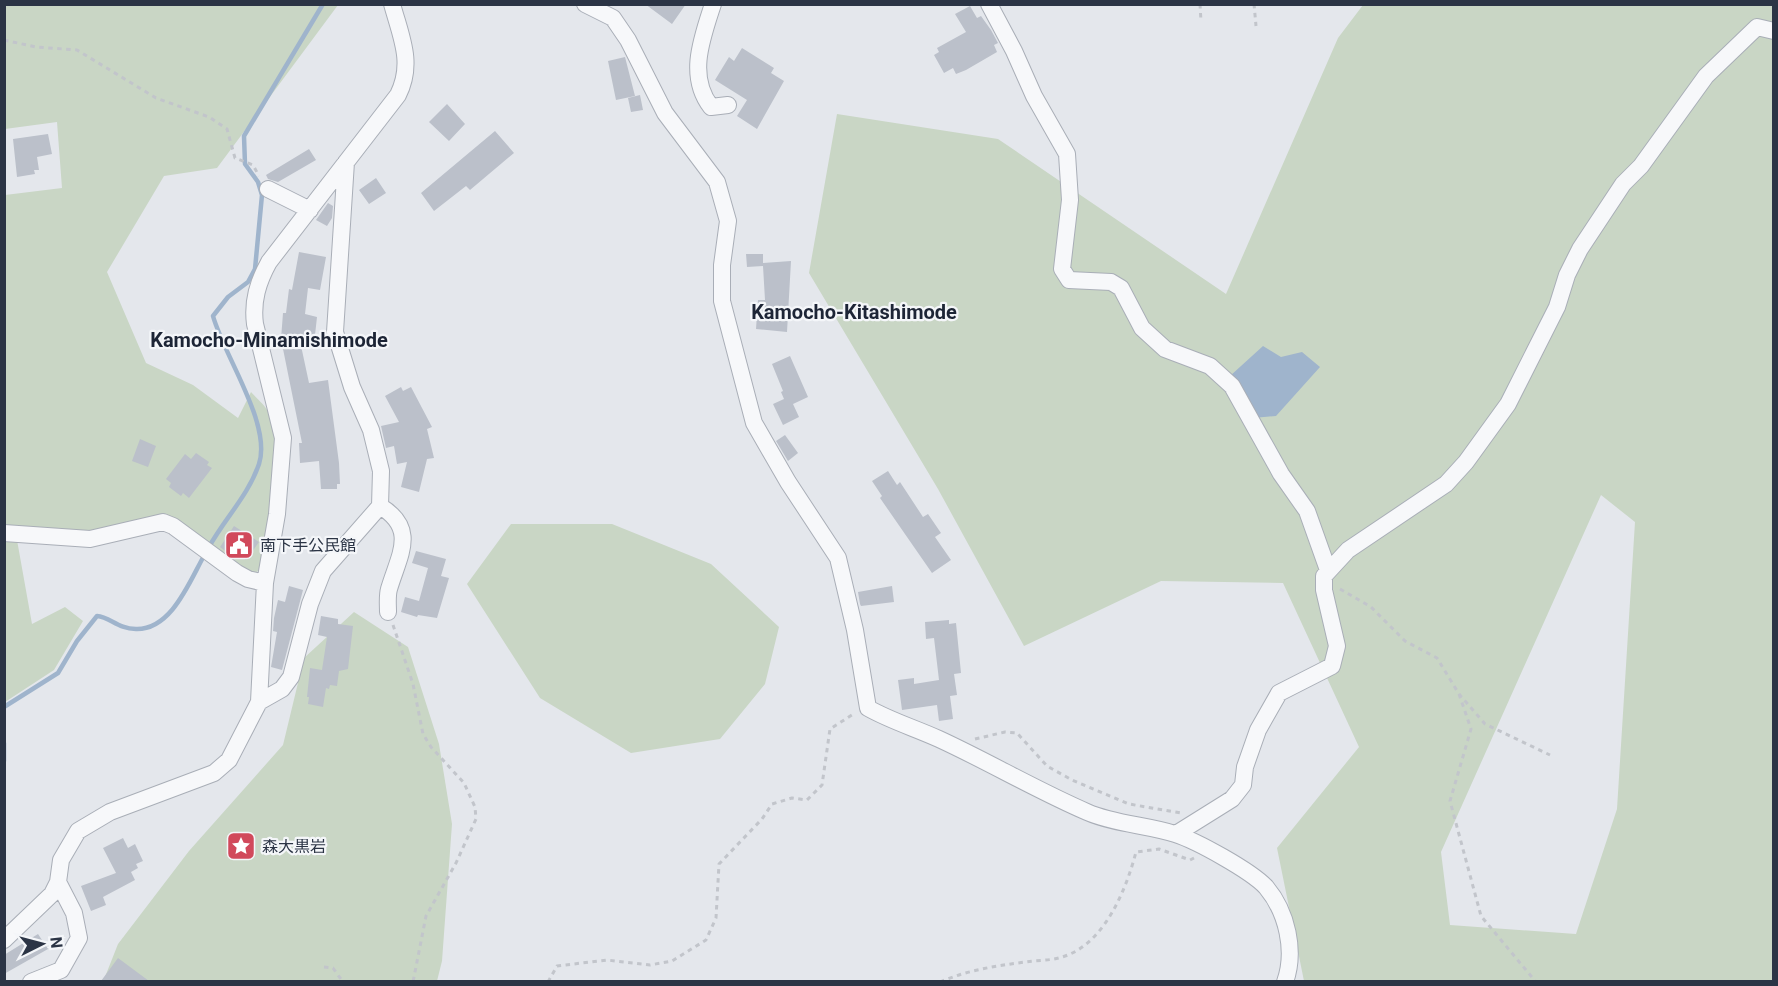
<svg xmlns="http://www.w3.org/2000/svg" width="1778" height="986" font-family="Roboto,'Noto Sans JP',sans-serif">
<rect width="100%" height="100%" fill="#e4e7ec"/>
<path fill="#c9d6c5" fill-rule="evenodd" d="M5,5H338L217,168L164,176L107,272L146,363L193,385L238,418L251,392C256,398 265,405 269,413C285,439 267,532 261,564L258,571L252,575L176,522L104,533L5,529V195L62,188L57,122L5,129Z
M1363,5H1773V981H1304L1277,848L1359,747L1283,583L1161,581L1024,646L938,489L809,273L837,114L998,139L1226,294L1338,38ZM1601,495L1635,522L1617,809L1576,934L1450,925L1441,852Z
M511,524H612L711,564L779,627L765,684L720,739L631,753L540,698L467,584Z
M5,538L17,540L32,624L65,607L83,621L54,670L5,702Z
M354,612L408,647L439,744L452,824L442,961L437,981L103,982L118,944L189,851L283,745L304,658Z"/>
<path fill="#9fb4cc" d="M1263,346L1281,357L1302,352L1320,367L1276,416L1253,418L1230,376Z"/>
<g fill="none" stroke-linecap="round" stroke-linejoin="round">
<path stroke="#9fb4cc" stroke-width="4.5" d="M209,547C225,518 248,496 259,464C272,424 224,356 213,316L228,297L248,282L255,269L262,195L258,182L245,164L244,136L323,4
M4,707L58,673L77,641L97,616C110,617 118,629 136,629C172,630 190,580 205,554
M4,743V761"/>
</g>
<path fill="#bbc0ca" d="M645,4H686L672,24Z
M970,6L977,18L981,16L991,30L998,43L994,45L997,52L966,70L956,74L953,68L944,73L934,55L939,52L937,48L966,32L955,14Z
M742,48L774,68L771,73L784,81L757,129L737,116L747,100L715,80L729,57L734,61Z
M625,57L635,96L616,100L608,61Z
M640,95L643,110L631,112L628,98Z
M447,104L465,124L449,141L429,122Z
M495,131L514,153L470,190L466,186L434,211L421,193Z
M48,134L52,154L37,157L39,170H34L35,174L17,177L13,139Z
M309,149L316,160L278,182L268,179L266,175Z
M376,178L386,193L369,204L359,190Z
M328,203L333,206L332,218L327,226L316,220Z
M299,252L326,257L320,290L308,288L305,314L317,317L315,335L306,334L305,342L300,341L309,383L328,380L339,463L340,484H337V489H321L319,461L300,463L299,443H302L281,339L283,313H286L289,289L292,290Z
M746,254H763V263L791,261L787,332L756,329L758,300H765L763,266L747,267Z
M790,356L808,397L793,404L799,417L783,425L773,404L784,399L781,392L783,391L772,364Z
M401,387L403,391L411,387L432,427L427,429L434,458L427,459L419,492L401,487L407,462L397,464L394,446L386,448L381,426L399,422L385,396Z
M785,435L798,453L788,461L776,441Z
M140,439L156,446L148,467L132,461Z
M196,453L209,462L207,465L212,468L189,498L183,493L181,496L169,487L171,483L166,479L185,454L191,459Z
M888,471L897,485L900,482L923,517L928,514L941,533L935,537L951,560L932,573L880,498L882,496L872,481Z
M234,526L259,542L246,560L235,552L232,556L220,547Z
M416,551L446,559L441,576L449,578L437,618L418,615L417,617L401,612L405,597L419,601L428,568L412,563Z
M289,586L303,590L282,670L271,667L277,632L273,631L274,618L278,600L285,602Z
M892,586L894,602L861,606L860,604L858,592Z
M321,616L338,619V624L353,626L348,669L339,671L337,686L330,685L329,689L326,688L323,707L308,704L309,697H307L310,668L322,670L327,637L318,635Z
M949,620V624L956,623L961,673L954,674L957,695L950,696L953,719L939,721L937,705L902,710L898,680L914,678V684L939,680L934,638L926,639L925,622Z
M123,838L128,848L135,844L143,861L136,864L138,868L131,872L135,880L103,897L106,905L91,911L81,886L116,873L103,848Z
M38,934L48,949L4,974V955Z
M118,958L149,981H101Z"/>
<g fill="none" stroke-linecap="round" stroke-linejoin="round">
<g stroke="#a9aeb7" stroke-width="18">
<path id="minor" d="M585,4L613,18L628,40L665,113L717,182L728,221L722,265V301L754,423L788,482L838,558L855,630L868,708C891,721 915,728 939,739C989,762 1036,790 1087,812C1114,824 1147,825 1175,834C1197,841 1251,871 1266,887C1287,912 1296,951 1285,982
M713,4C702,38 687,76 711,107L728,105
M989,4L1014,51L1034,96L1067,154L1070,200L1062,269L1069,280L1111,282L1121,288L1142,328L1165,349L1210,366L1232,386L1281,474L1307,511L1328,570
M268,189L310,210
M380,506C418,529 399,555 389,589C387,596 388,605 388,612
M4,533L90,539L163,522L173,526L237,573L248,579L265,583
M259,702L282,689L291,677L310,604L323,571L380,506L381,471L371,430L352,387L335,332L346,162
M1176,834L1232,799L1243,785L1245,767L1258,730L1279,693L1332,666L1337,646L1324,590V576L1348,550L1446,484L1466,462L1508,404L1557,307L1567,275L1580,249L1623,184L1641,166L1706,76L1757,27L1774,31
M4,940L52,894L58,882L61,860L78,831L110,812L214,773L229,760L259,702L265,583L277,514L283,438L255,324C252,301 258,282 269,262L398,95C414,63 401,37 392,4
M31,982L61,970L79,938L74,913L58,882"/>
</g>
<path stroke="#c2c5cb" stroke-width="3" stroke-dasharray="4.5 4.5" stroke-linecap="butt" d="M1200,4L1201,22
M1254,4L1256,26
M4,40L36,47L77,50L156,98L209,117L227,129L235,158L253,165L259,176
M1340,589L1371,607L1405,641L1437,658L1459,694L1485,724L1550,755
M393,625L413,684L423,734L431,747L464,783L475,807L476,819L456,863L426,916L413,982
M1459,694L1471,729L1450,801L1481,916L1536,982
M975,739L1005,732L1017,733L1047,766L1072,780L1129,804L1181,813
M324,967L333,968L343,982
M548,982L557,966L607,960L650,965L672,961L706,940L716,918L719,864L762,819L772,804L792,798L807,800L822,785L830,729L855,713
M940,982C968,970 995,966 1025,962C1037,960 1050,961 1062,957C1104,945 1126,890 1136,852L1159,849L1190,860L1194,858"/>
<use href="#minor" stroke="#f7f8fa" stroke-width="16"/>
</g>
<defs>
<g id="civic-square" transform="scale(1.5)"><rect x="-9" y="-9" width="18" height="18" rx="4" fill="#d1495b" stroke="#f4f6f9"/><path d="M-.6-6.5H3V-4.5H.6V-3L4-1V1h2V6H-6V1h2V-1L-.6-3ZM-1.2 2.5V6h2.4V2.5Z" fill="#fff"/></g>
<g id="sight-square" transform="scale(1.5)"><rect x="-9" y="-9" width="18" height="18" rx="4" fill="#d1495b" stroke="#f4f6f9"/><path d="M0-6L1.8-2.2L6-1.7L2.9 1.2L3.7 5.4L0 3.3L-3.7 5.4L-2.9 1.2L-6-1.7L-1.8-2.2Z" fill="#fff"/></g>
</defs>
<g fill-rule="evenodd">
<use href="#civic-square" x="239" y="545"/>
<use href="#sight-square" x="241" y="846"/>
</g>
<g text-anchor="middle" stroke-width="4.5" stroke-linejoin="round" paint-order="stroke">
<g font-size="16" fill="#2b3445" stroke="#f4f6f9" text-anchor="start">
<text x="260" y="551">南下手公民館</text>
<text x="262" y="852">森大黒岩</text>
</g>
<g font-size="20" font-weight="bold" fill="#1d2536" stroke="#f4f6f9">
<text x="854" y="319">Kamocho-Kitashimode</text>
<text x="269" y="347">Kamocho-Minamishimode</text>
</g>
</g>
<rect width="1778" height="986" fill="none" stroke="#2b3445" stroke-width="12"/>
<g transform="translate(42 944) rotate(84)" stroke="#f4f6f9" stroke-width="4.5" paint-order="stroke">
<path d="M0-4.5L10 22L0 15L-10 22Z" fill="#2b3445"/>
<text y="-9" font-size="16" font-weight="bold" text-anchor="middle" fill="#2b3445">N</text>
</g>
</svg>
